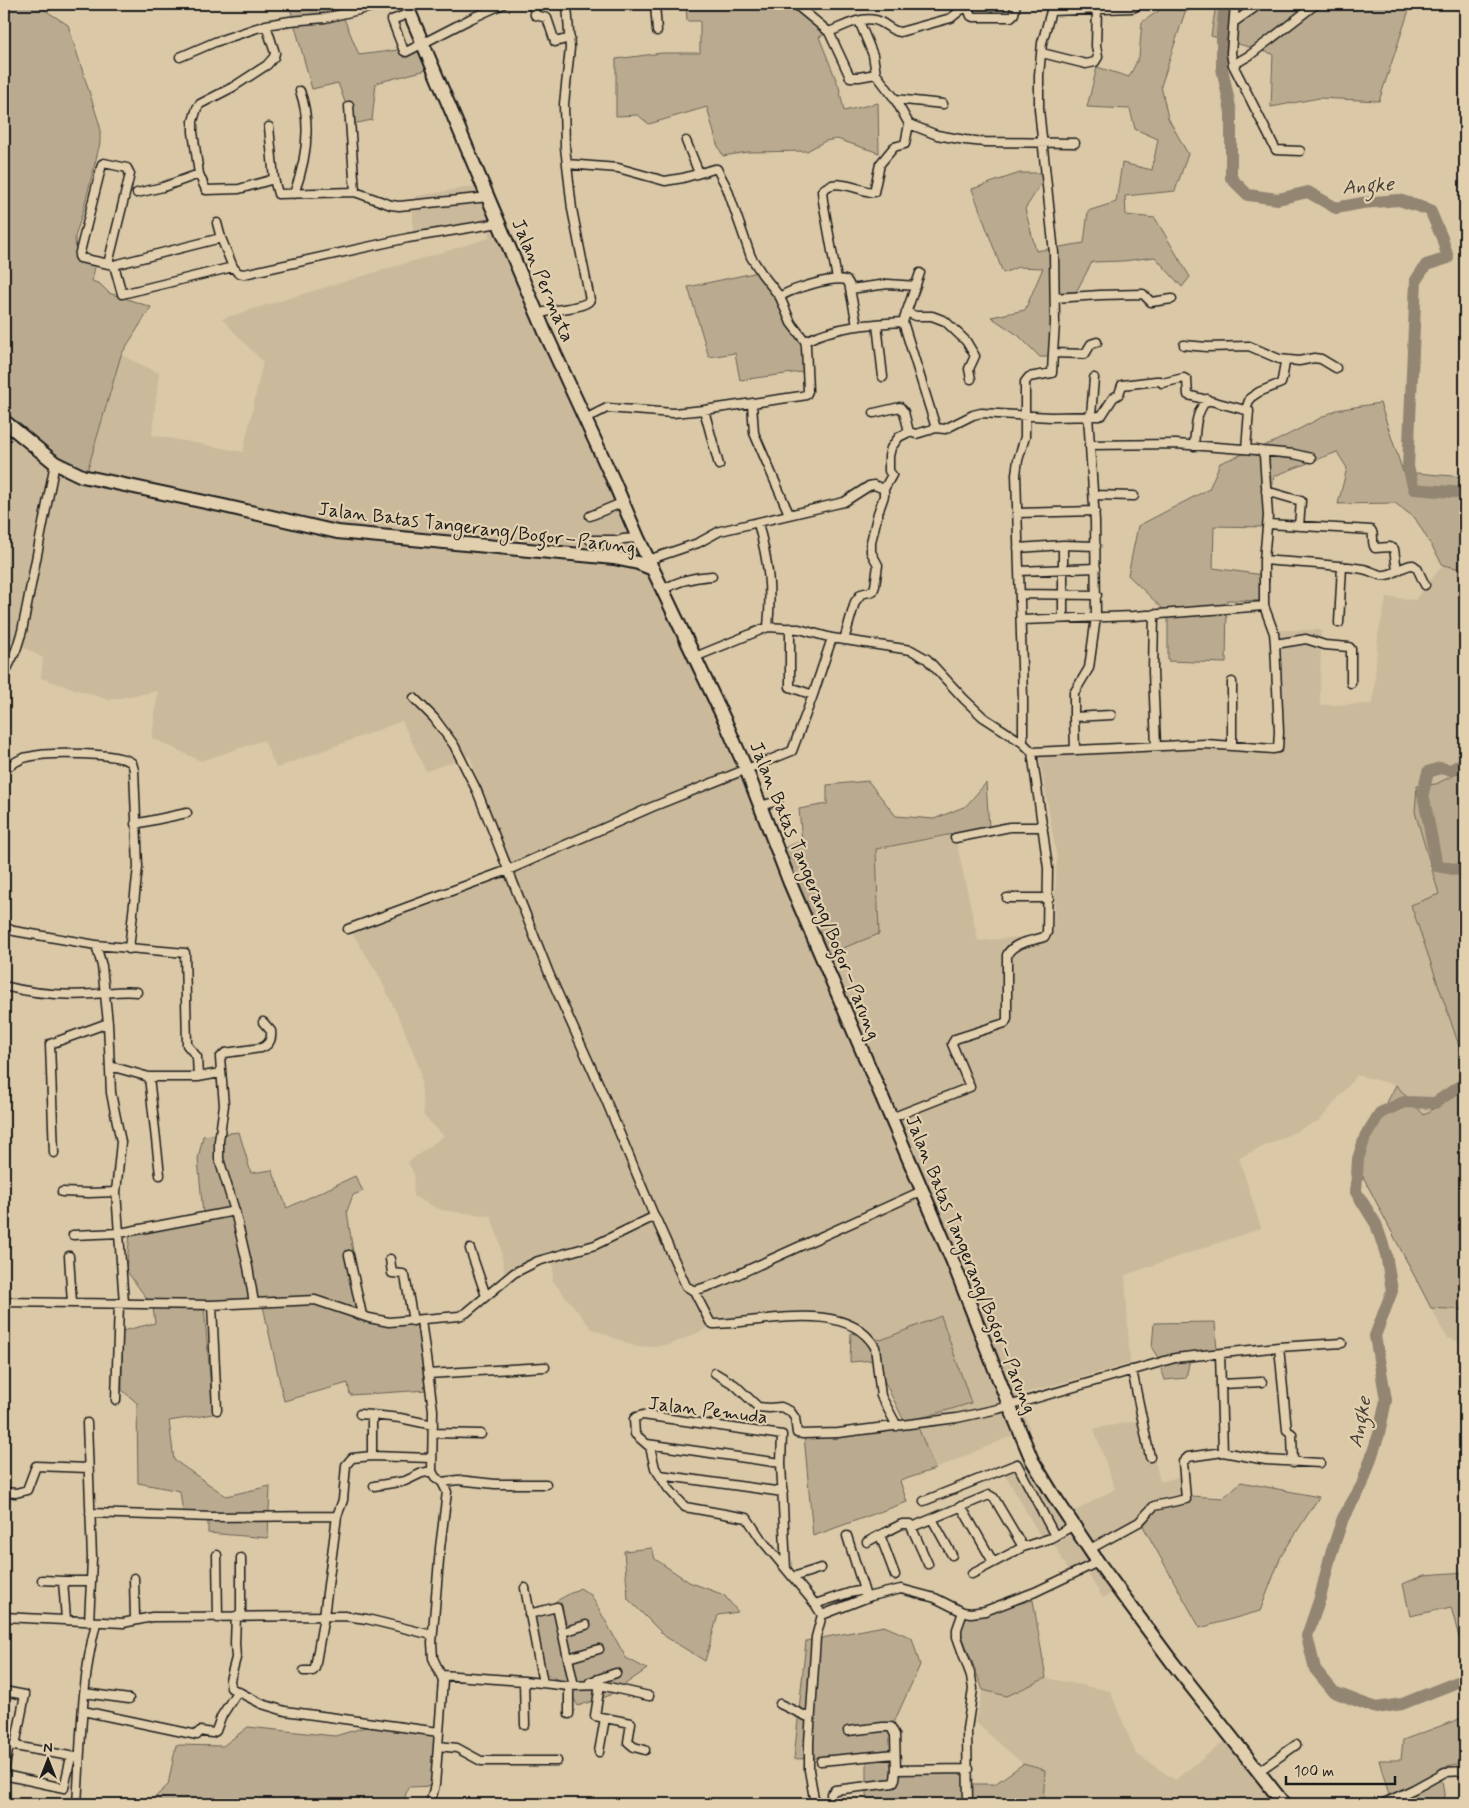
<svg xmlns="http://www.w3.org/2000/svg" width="1469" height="1808" font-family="Mynerve,sans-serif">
<rect width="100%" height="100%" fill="#dac8a7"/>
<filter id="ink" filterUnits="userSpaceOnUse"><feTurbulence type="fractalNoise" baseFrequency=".02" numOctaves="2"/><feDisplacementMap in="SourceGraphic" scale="10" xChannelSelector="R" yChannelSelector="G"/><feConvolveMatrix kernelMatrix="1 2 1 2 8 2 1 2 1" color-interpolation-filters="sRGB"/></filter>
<g filter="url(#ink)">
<path fill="#cab99b" d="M483,185L707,675L817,958L879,933L876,849L955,835L978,941L1053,934L1057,858L1038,749L1213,742L1280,745L1277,630H1321L1320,705L1373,704L1378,635L1387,597L1415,600L1443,565L1465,570V770L1436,784L1415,812L1439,895L1411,905L1465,1063V1088L1424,1115L1396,1085L1357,1075L1320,1120L1239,1158L1261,1228L1125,1275L1130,1364L1018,1395L1030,1428L935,1469L915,1420L941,1316L881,1340L851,1333L838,1324L801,1318L711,1327L669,1345L637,1347L592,1329L553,1281V1252L505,1276L500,1244L491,1216L441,1210L413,1196L414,1174L408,1162L444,1136L424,1116L420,1069L402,1024L377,972L350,930L505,865L470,756L426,771L402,721L276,768L264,740L201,761L152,738L158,691L109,700L41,678L43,658L4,636V425L83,482L121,355L159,373L152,435L243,452L263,362L222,319L263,306L490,238L486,223L413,235V206L417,196Z
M1431,1308L1465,1310V1343L1447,1338Z
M1145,1419L1160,1482L1188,1475L1191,1496L1164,1501L1143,1526L1115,1536L1094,1548L1118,1589L1103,1598L1086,1571L1072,1577L1052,1540L1042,1539L1002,1469L1034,1457L1070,1514L1115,1489L1094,1429Z
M1046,1678L1110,1691L1136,1754L1175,1780L1229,1738L1285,1804H1043L1045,1770L1023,1764L975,1722L983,1690L1007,1696Z"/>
<path fill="#baab90" stroke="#6b6456" d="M4,4H23L40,7L68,25L100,126V143L83,211L75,237L76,256L96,262L92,281L100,284L109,293L151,307L121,355L84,482L4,425Z
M289,4H338L359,55L421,47L430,69L376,83L372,120L353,124L338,83L312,89Z
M686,4H801L808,8L831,32L819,37L839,87L844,111L878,103L879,153L837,139L825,141L807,151L748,152L723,156L717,144L707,107L649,124L638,115L616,116V59L662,53H700V21H687Z
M1169,4H1205L1185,12L1161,86L1168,118L1188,154L1175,191L1125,196L1126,215L1155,218L1190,277L1182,287L1155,257L1123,261L1092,262L1076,292H1059L1055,357H1040L1019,336L991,317L1025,310L1043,268L1018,267L1003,273L972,189L1020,173H1048L1025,209L1036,251L1084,243L1088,211L1116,202L1122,163L1152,170L1158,139L1135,129L1130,109L1087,107L1097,67L1129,77L1139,57L1142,22Z
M1216,4H1433L1432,8L1410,7L1379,101L1319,98L1271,107L1273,54L1211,36Z
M763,271L798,331L809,342L808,371L740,380L735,353L709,357L688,287Z
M1380,403L1403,472L1465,477V570L1443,565L1415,518L1395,503L1338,504L1347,468L1337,452L1274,476L1267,527L1214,526L1213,568L1270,576L1266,601L1227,600L1226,663L1168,661V614L1128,575L1138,526L1209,489L1220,463L1274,442L1336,410Z
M1465,770V1063L1411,905L1439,894L1415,812L1417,786L1436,784Z
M868,781L896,816L934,819L966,806L986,783L989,827L876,849L879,934L817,958L777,851L802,841L799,809L827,804V785Z
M1396,1085L1424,1115L1465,1088V1310L1431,1308L1356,1163Z
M239,1132L251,1173L272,1170L287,1208L355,1176L363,1191L353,1195L347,1211L363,1322L417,1325L427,1390L350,1395L348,1383L284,1401L263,1306H204L213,1414L169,1421L174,1460L226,1496L270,1486L268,1538L208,1533V1514L183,1513L180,1491L138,1483L137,1403L122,1390V1331L155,1323L153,1307L126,1270L130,1234L203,1214L198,1159L203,1136Z
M941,1316L971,1403L915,1420L935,1469L900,1481L907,1502L813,1536L804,1435L905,1423L874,1360L850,1362L851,1333L881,1340Z
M1215,1322L1217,1351L1191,1354L1186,1378L1165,1380L1158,1358L1152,1348L1154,1323Z
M1241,1482L1319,1497L1281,1556L1260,1611L1200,1628L1143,1526L1164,1501L1191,1496L1223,1498Z
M652,1548L655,1559L689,1582L724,1595L738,1612L718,1615L705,1661L666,1637L628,1599L624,1551Z
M1465,1572V1656H1464L1451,1607L1410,1616L1403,1584L1424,1575Z
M580,1588L591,1595L626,1658L647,1669L608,1696L578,1706L565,1683L542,1672L533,1614Z
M1033,1600L1046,1678L1007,1696L983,1690L956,1620Z
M884,1626L912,1638L920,1665L890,1731L896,1768H970L969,1784H995L1023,1764L1045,1770L1043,1804H867V1756L794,1759L806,1641Z
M1465,1705V1762L1440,1768L1445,1800L1465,1798V1804H1373L1372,1803L1389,1795L1379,1760H1401L1403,1740L1462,1718V1707Z
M386,1721L438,1728L433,1786L408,1787L403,1804H149L150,1802L168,1785L176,1745L223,1746L248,1727L335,1736Z"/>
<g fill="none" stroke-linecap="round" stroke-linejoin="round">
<path stroke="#928572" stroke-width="12" d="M1225,4L1222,32V68L1231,112V178L1248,195L1278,199L1308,192L1336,208L1362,203L1399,200L1430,210L1442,238L1448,258L1426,265L1416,280L1408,467L1414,489L1465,493
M1465,762L1451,770L1440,768L1428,772L1423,793L1437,866L1465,871
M1465,1081L1460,1086L1435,1103L1404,1102L1380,1113L1365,1137L1358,1159L1356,1192L1376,1224L1386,1254L1392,1291L1375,1336L1386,1400L1379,1434L1362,1485L1343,1518L1330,1557L1320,1598L1307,1636L1315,1669L1334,1692L1376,1708L1402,1704L1465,1679"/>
<g stroke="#1c1c1c" stroke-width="11">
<path id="street" d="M533,4L535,15L547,18L555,42L570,38
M655,4L657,31
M795,4L829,32L850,77H859L876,74
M1050,4L1051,11L1042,43L1039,75V109L1054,253L1055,323L1053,353
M1235,4L1231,53L1233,65L1250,55L1316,4
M1051,11L1132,8L1135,7V4
M410,13L392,20L404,51L406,52L470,19L503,4
M859,21L873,55L876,74L895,99L909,124L937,135L965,140L985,142L1075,143
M1234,22L1260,4
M266,25L275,53L274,57L267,65L233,87L200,104L197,108L193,121V132L199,174L206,190L239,189L274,179L278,194L355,192L391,205L399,206L489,197
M829,32C842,27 861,16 875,20C885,22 890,31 900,32L951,18L961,10L968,8L971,16L973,17H1011L1014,14L1016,4
M1042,53L1086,64L1095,62L1098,57L1096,46L1097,9
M180,57L215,42L266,25L290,21L325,18L384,4
M1233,65L1276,150L1300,151
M895,99L943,104
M349,106L355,192
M269,127L274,179
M686,141L699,173
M567,164L618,168L665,181L683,178L714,169H717L727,188L751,257L762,274L780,297L791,323L805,341L806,346L808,391L806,395L801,396L704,410L673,413L607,408L585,419
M137,193L163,187L199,174
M294,194C306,161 312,124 300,91
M217,223L221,238
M108,264L130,174L127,168L104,163L102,164L79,256L80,258L114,265L122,294L233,267
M114,265L221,238L233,267L238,273L244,274L408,238L499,223
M920,273L903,322L936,428
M837,279L823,201L822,191C835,177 856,189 871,192H874L880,164L894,147L905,144L909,124
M850,289L888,284L916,286
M780,297C789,290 838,274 847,281C849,283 850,286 850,289L857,325
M1055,298L1100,295L1143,294L1151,302L1172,299
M906,312L916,316H932L945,321L966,341L975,356L969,369L971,379
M537,314C550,309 584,309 590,300L572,209L565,147L564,104L570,48L567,4
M877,324L883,377
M805,341C836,326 869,324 903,322
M1184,345L1207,347L1249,346L1279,359L1299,361L1314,358L1321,359L1336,368
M752,404L754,433L789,514
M1246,409L1250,398L1259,392L1281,383C1284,375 1283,368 1286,360
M704,410L719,465
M874,413L900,407L904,412L909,432
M1088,416L1095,521L1096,617L1089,668L1074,693V717L1111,715
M1091,416L1094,378
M1194,446C1196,425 1195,415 1207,399
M1261,451L1294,454L1311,458
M1266,491L1301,501L1299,526
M1094,495L1134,496
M1017,513L1095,511
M590,516L624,502
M758,523C768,561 772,587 768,627
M1268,524L1371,530C1375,535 1371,543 1375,548L1390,547L1394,549L1397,570
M590,540H614L616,542L623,539L638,538
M1063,545V617
M1018,548L1063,545L1096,546
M648,560L698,543L720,531L844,502L869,486L874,485L884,489
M1264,560C1297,563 1330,564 1363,569C1370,570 1375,574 1381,575C1394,577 1401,565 1413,565L1417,568L1425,585
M1019,571L1096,568
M663,590C677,581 695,577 712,576
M1020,594L1097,595
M1154,614L1153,672L1156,746
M1021,620L1134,616L1264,606
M1339,623L1342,566
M790,628V687L813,695
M844,640L855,602L861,594L873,591L875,586L878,565L871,552V542L878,513L884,496V489L892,475L889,471V456L891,448L899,437L909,432L916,434L936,428L945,429L973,415L981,413L1051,417L1099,416L1102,415L1113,398L1119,394L1122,385L1156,381H1160L1162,383L1184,378L1187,380L1188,395L1249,411L1246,449
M1275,644L1306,639L1325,645L1349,647L1351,649V683
M695,657L768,627L799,629L832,638L911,650L927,659L964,699L983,717L1023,743L1032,752L1206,744L1273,749L1278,748L1279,732L1275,644L1274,633L1264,606V560L1268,516L1264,455L1261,451L1256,450L1176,444L1089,445
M4,675L16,650L22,631L55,463
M1232,682V746
M414,698L434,718L454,745L477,791L550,976L605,1098L655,1218
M1074,717L1075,750
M1023,743V698L1016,474L1018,460L1025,437V382L1029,377L1052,373L1053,353L1085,354L1091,344L1097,342
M4,769C12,765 19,758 28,757C47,752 118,752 132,763L134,770L138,867L129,949
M760,806L778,801
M135,824L187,813
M955,838L1010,827H1043
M1007,898H1049
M4,927L14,931L96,945L185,953L187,1045L197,1057L198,1077
M348,929L508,870L652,807L792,751L813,695L832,638
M96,945L102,966L108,1023L111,1093L121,1142L116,1192L124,1303
M4,986C34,994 62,996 94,994C108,993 123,990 137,992
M110,1066L149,1077H198L220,1073
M149,1077L160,1175
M891,1118L970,1087L952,1044L955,1039L1005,1023L1007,1019V955C1013,942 1032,941 1044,937L1047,933L1048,868L1032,752
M54,1153L50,1044L108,1023
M62,1192L89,1193L116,1192
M73,1235L120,1233L235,1211
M470,1249L486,1296
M349,1255L362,1315
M69,1256L72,1303
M390,1259L392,1273L403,1274L405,1276L413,1321
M694,1291L710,1322L713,1324C759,1324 846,1297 875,1347L881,1396L897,1426
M4,1302L212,1305L315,1300L369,1318L389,1322L459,1316L466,1313L514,1273L538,1261L595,1245L651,1218H655L657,1221L686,1286L694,1291L721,1282L922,1191
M254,1303L248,1267L235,1211L219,1159V1141L224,1105L220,1058L225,1053L261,1048C269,1045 272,1039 271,1031L263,1022
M212,1305L217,1410
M421,1320L433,1410L432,1471L435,1477L442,1482L447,1492L440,1548L432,1643L433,1658L443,1680L435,1785L430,1804
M1279,1347L1287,1430L1292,1434L1293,1463
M1220,1354L1223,1452
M1132,1370L1150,1457
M715,1373L735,1385L758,1407L769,1408L781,1407L790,1411L795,1418L797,1433L803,1434L838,1433L957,1418L998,1409L1175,1358L1279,1347L1342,1343
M428,1374L545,1367
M1222,1384L1262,1382
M116,1400L119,1303
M360,1414L372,1415
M433,1433L481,1434
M647,1444L781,1463
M372,1456V1415L400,1418L433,1425
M660,1475L783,1492
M442,1482L458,1480L495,1484H546
M374,1486L405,1481L422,1473L432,1471
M4,1492L16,1493L27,1490L36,1466L88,1468
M924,1501L1017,1464L1055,1536
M961,1506L993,1562
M90,1513L212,1517L337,1516L343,1500L346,1465L352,1458L372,1456L431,1458
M932,1519L952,1555
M912,1527L989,1495L994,1498L1023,1547
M847,1536L864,1590
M867,1542L880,1535
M1090,1549L1139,1522L1154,1506L1186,1499L1183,1462L1188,1457L1223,1452L1266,1460L1320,1463
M217,1555L218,1618
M786,1569L761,1539L747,1518L685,1507L668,1488L655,1468L650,1447L635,1434L634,1419L636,1417L643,1415L782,1435L781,1463L786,1569L815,1604L822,1615
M972,1574L1023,1547L1051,1538L1074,1525
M895,1575L880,1535L902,1524H910L928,1564
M793,1577L821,1568
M134,1578L135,1619
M42,1580L63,1581
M525,1588L543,1683
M815,1604L849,1593L864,1590L866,1597
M963,1612L957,1629V1637L971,1676L973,1689L967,1729L968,1804
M529,1614L557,1607L574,1686
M236,1616L235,1643L236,1658L230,1680L231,1688L262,1704L285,1711L439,1732
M241,1616V1558
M4,1617L123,1623L152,1617L345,1616L367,1619L432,1635
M66,1619L63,1581H91L92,1558L87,1423
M89,1622L91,1581
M563,1632L586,1625
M568,1658L599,1649
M304,1671H313L315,1668L324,1616L337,1516
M442,1675L524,1681L525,1725
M524,1681L569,1686L600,1685L649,1696
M590,1682L616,1673
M600,1685L595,1716L631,1723L628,1742L634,1747L645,1750
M4,1691L25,1695L15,1746
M84,1693L129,1699
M780,1704L810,1718
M83,1711L197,1735L200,1731L212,1733L216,1731L221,1717L237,1692
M569,1714V1686
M848,1731L883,1727H891L895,1735L896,1770L969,1769
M4,1744L75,1757
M438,1746L457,1748L481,1761H557
M599,1752L605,1718
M821,1761L895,1754
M1259,1771L1296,1745
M4,1772L9,1745
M4,1775L64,1788L71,1757
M77,1804C81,1744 81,1682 96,1623
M815,1804L809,1770V1742L816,1637L822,1615L871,1596L901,1589L935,1598L963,1612L971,1613L985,1611L1035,1592L1098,1562
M832,1804L831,1794L835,1790L893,1783L895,1779L896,1770
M1382,1804L1414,1789L1445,1772L1465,1771"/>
</g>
<g stroke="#1c1c1c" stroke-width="16">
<path id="primary" d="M406,4L545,332L614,482L638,538L725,721L746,769L790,883L953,1262L1009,1405L1032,1460L1052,1493L1098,1562L1172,1662L1284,1804
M4,421L55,463L82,476L224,506L337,532L614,558L638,563L653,569"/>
</g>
<use href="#street" stroke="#e2cfad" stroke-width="8"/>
<use href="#primary" stroke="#e2cfad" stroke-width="12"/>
</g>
</g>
<g text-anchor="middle" stroke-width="4.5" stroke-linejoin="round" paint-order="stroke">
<g font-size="19" fill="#1c1c1c" stroke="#e2cfad">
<text transform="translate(544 280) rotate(67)" y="7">Jalan Permata</text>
<text transform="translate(477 527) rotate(7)" y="7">Jalan Batas Tangerang/Bogor–Parung</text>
<text transform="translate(816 890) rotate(68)" y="7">Jalan Batas Tangerang/Bogor–Parung</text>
<text transform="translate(972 1264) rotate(68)" y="7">Jalan Batas Tangerang/Bogor–Parung</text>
<text transform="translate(708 1409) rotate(7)" y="7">Jalan Pemuda</text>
</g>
<g font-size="20" font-style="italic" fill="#45413a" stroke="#e2cfad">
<text transform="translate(1368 185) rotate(-4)" y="7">Angke</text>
<text transform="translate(1359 1422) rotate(-79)" y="7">Angke</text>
</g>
</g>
<rect width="1469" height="1808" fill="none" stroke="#e2cfad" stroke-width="20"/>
<rect x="10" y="10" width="1449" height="1788" fill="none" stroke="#1c1c1c" stroke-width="2" filter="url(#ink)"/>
<g transform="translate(48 1760)" stroke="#e2cfad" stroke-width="4" paint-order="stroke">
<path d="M0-4L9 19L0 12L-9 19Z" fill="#1c1c1c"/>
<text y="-8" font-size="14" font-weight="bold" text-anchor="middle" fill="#1c1c1c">N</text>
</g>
<path d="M1286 1776v8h109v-8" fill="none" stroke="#1c1c1c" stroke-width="2.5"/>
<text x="1294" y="1776" font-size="15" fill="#1c1c1c" stroke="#e2cfad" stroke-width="4" paint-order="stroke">100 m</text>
</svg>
